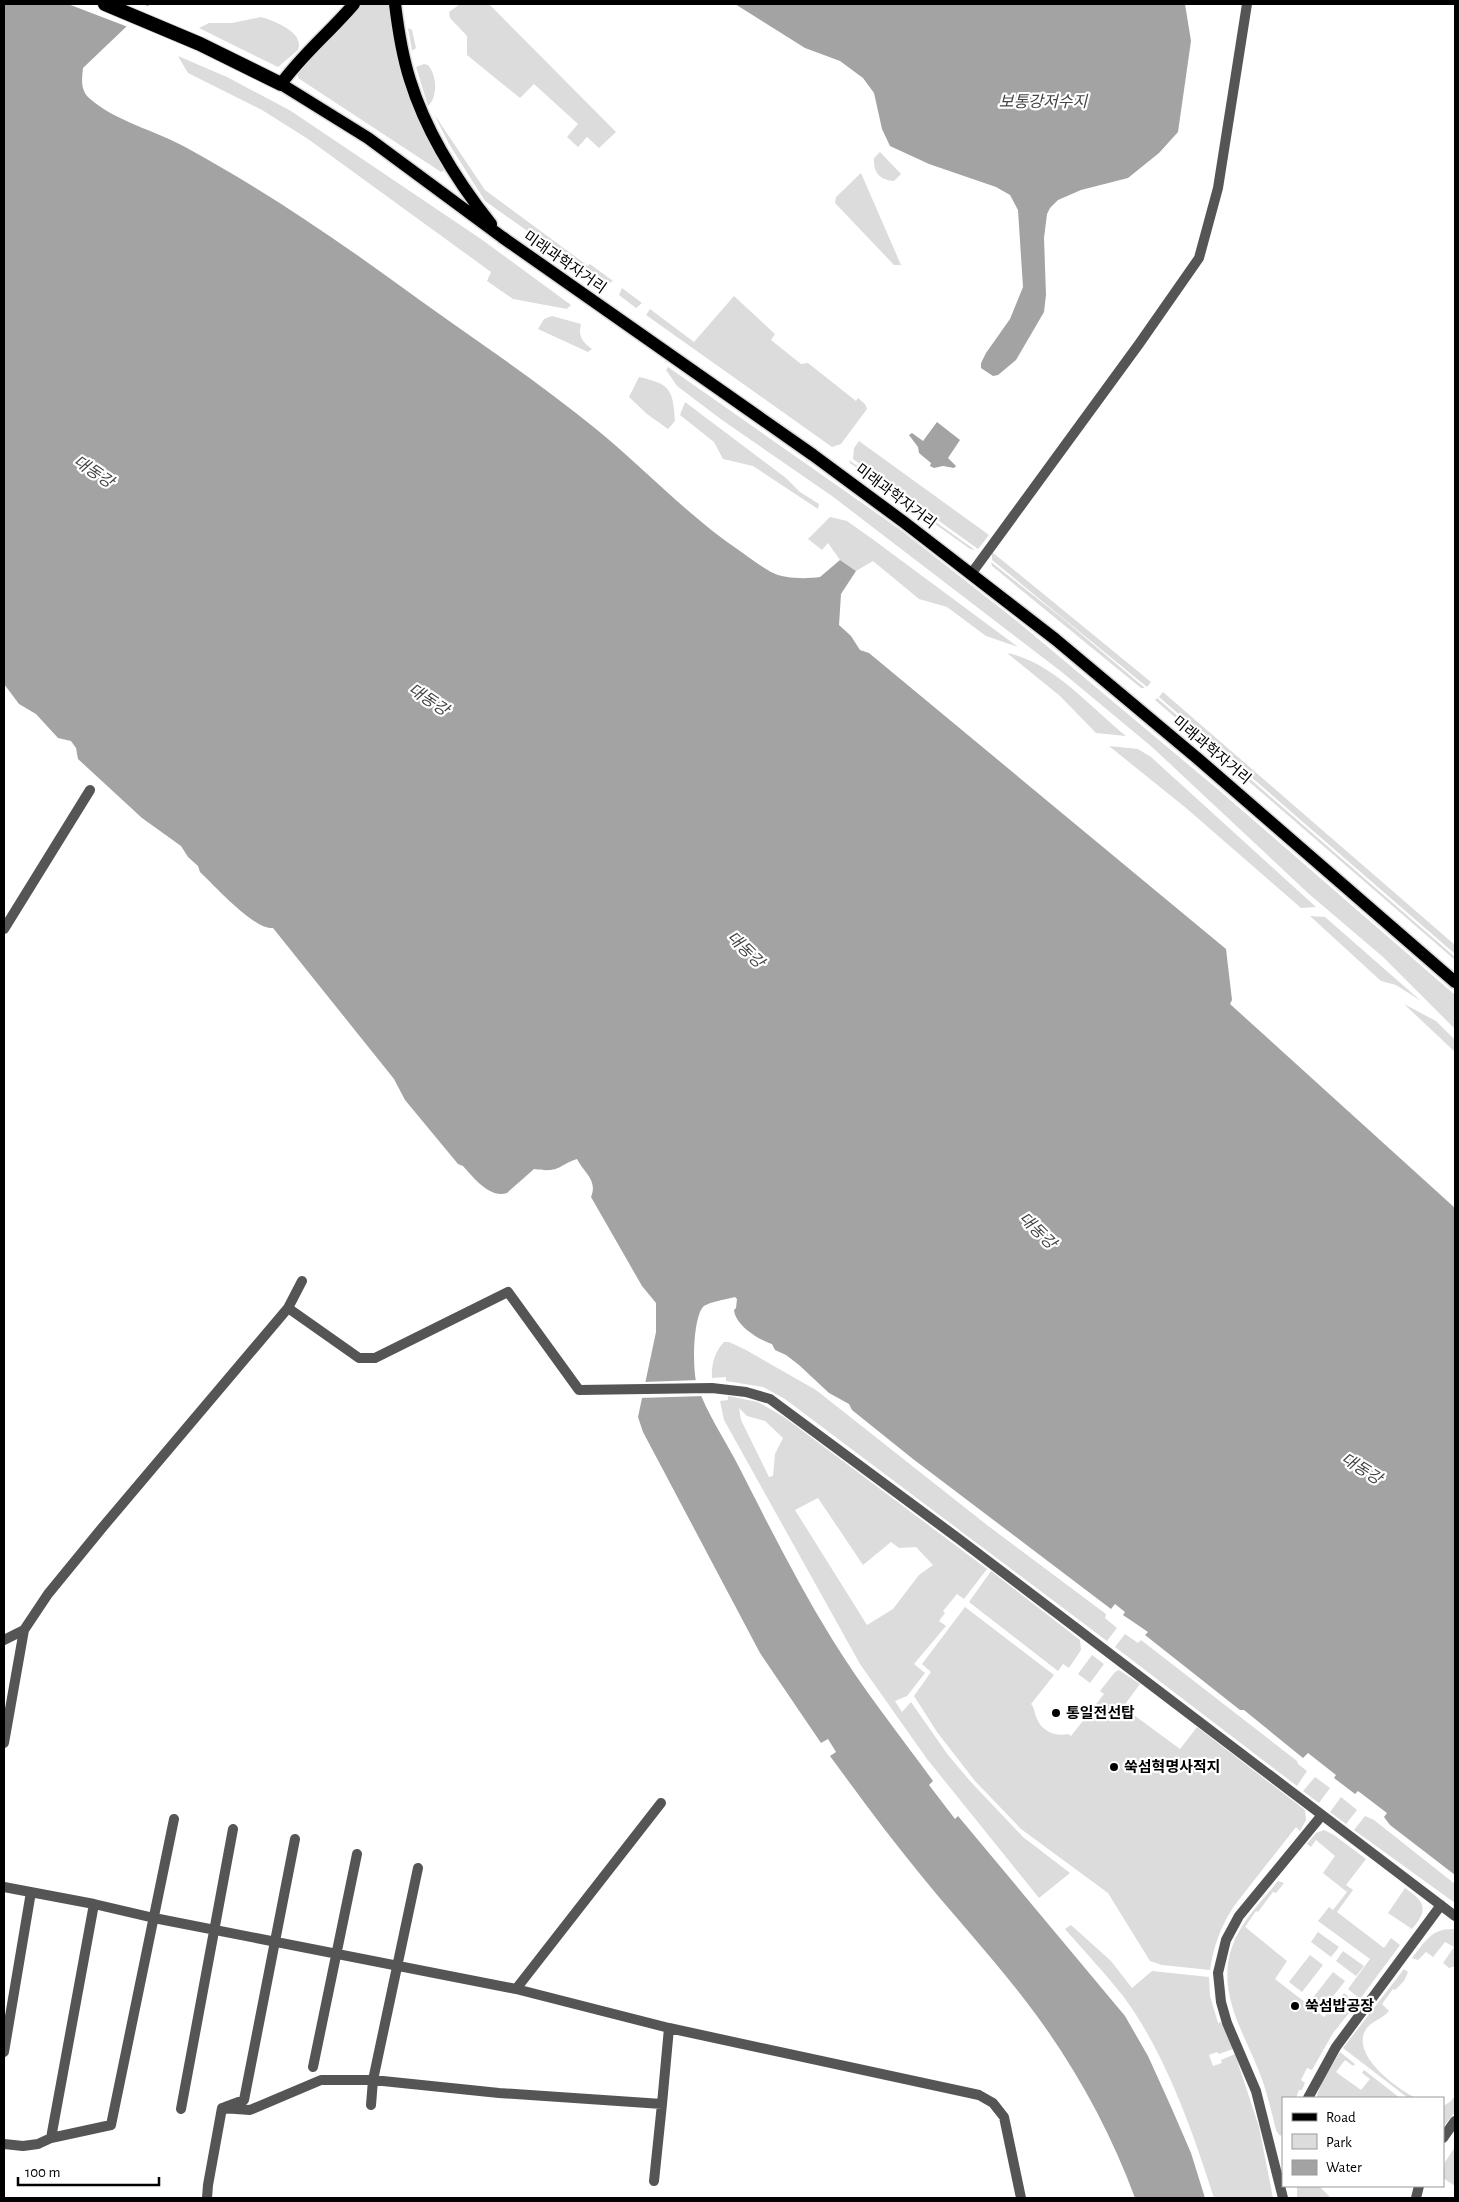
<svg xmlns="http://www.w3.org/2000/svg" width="1459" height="2202" font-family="'Alegreya Sans','Noto Sans KR',sans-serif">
<rect width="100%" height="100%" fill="#fff"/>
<path fill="#dcdcdc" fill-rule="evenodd" d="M360,4H388C394,51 406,96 428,139C433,150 440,159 445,170L441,172L298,78V70Z
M460,4H489L616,132L599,148L587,137L578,147L567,137L578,124L534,84L520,98L467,55V36L450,18L449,12Z
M261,17C274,21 305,32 298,50L278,67L199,28L209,23H232Z
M408,28L412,30L416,48L412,51Z
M178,56L227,77L291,111L481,239L571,305L567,309L513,299L487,281L491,272L308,139L262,110L188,73Z
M424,64L428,65C437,75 438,97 428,106L416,67Z
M434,114L485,190L588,266L590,264L613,281L605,286L485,201L449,144Z
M880,152L901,174L894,181C880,180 873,173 874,158Z
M861,173L901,265H894L835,203L836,197Z
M622,288L642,303L636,308L619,295Z
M734,296L775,334L771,340L801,364L808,363L856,401L858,398L865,404L867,409L841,444L832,447L646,315L650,309L694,342Z
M552,316L581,324C578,336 582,342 592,349L588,352L538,329L544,319Z
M668,367L902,531L1018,622L1221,792L1455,995V1029L1383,957L1309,894L1152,747L1063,673L832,496L722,420L677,386L666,370Z
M639,377C671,384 673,390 675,421L668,429L647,414L629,397Z
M685,402L786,478L800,492L819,504L818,509L753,466L723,459L714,442L680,415Z
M859,441L989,535L978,549L853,459L854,448Z
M849,460L975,550L970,549L850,463Z
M830,517L847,521L871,538L1018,647L986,636L947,607L919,599L873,561L856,571L840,560L828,543L822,550L808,539Z
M992,552L1151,682L1147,687L992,560Z
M991,562L1062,618L1145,688H1141L992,566Z
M1007,653C1053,662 1090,707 1126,736L1096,733L1060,696Z
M1163,692L1455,945V954L1159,697Z
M1157,698L1455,957V960L1155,700Z
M1109,746L1138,749L1151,757L1316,907L1301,908L1186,808Z
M1310,916L1325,917L1421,1001L1396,985L1381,981Z
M1404,1004L1436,1021L1455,1040V1052Z
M724,1342H729L746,1350L816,1390L987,1525L1106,1614L1105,1618L1117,1628L1107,1641L785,1399L763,1387L726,1381V1377L712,1378C711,1365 715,1351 724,1342Z
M728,1396L758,1402L784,1417L987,1569L964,1599L957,1594L943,1611L945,1613L939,1621L946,1626L914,1664L925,1673L907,1696L895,1701L902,1712L911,1702L948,1755L970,1781L1023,1837L1070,1873L1039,1898L927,1759L860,1664L724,1420L720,1401L728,1400ZM739,1408L747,1416L765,1421L783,1438L775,1454L773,1476L769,1477L741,1420ZM818,1498L863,1565L891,1542L899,1548L916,1547L933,1565L919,1575L893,1609L867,1625L795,1510Z
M991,1571L1080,1640L1081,1650L1069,1668L1063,1664L1058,1671L969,1602Z
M965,1607L1054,1675L1031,1704C1035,1708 1034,1713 1037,1719C1042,1731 1055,1737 1068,1734L1071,1736L1104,1694L1100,1691L1115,1672L1119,1670L1140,1684L1123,1707L1180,1749L1197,1727L1305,1810L1306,1820L1300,1831L1296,1827L1234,1906C1220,1928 1214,1945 1210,1970L1162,1965L1150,1961L1108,1893L1021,1829L975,1781L937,1732L914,1696L931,1672L922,1664Z
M1125,1634L1138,1643L1141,1640L1297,1761L1298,1764L1307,1771L1297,1786L1115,1647Z
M1092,1655L1104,1664L1090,1683L1078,1674Z
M1315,1777L1330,1788L1319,1803L1303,1791Z
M1341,1797L1357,1810L1346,1824L1330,1812Z
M1365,1816L1374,1820L1455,1884V1903L1354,1830Z
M1324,1830L1334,1835L1366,1859L1346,1885L1353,1890L1337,1912L1384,1948L1391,1938L1400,1945L1360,1999L1348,1989L1370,1959L1318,1921L1329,1907L1333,1910L1347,1892L1323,1873L1335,1856L1316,1840L1311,1847L1307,1844L1316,1833Z
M1278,1881L1284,1883L1276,1893L1273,1892L1258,1912L1256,1911L1245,1927L1287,1961L1275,1979L1324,2017L1344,1993L1357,2003L1333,2033L1312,2070L1307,2068L1301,2080L1305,2083L1302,2090H1299L1296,2098H1283V2136L1279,2135L1276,2130C1272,2114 1268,2097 1263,2082C1248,2038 1215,1995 1232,1947C1241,1921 1262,1901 1278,1881Z
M1405,1888C1425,1902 1429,1909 1412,1929L1388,1913Z
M1071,1925L1111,1961L1132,1988L1152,1971L1209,1977L1210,1996L1218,2023L1221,2022L1233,2049L1219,2054L1217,2052L1209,2055L1213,2066L1222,2063L1221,2060L1235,2054L1259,2127L1273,2198H1214C1193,2132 1165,2052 1123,1996C1105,1973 1084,1951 1065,1929Z
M1455,1929V1966L1449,1968L1443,1963L1454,1947L1445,1942L1433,1957L1426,1952L1418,1960L1412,1958C1426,1941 1431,1928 1455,1929Z
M1318,1932L1339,1947L1331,1957L1311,1942Z
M1343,1951L1364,1966L1356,1976L1336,1961Z
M1310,1955L1323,1965L1302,1992L1289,1982Z
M1404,1969L1408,1972L1404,1981L1395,1990L1393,1989L1382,2004L1389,2011C1383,2019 1370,2021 1365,2031C1352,2056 1397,2089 1416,2098H1408L1343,2048Z
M1333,1972L1345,1981L1324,2008L1312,1999Z
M1340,2052L1355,2064L1353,2066L1345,2060L1336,2072L1361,2090L1370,2079L1362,2073L1364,2070L1400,2098H1316L1322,2082Z
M1455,2096V2112L1444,2126L1443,2106L1450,2102Z
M1455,2147V2186L1443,2178L1445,2162Z
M1297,2186H1319L1331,2198H1297Z"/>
<path fill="#a3a3a3" d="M4,4H150L83,68C82,78 80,90 89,98C116,122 155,130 187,148C258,187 326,232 392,280C460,330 530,375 596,429C645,469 688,516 740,551C750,558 760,566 771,572C784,579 806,579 820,577L840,560L856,571L841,594L839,625L851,636L860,650L869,653L1226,949L1232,1000L1230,1004L1455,1208V1875L1390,1825L1384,1817L1387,1813L1358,1791L1355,1794L1334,1778L1336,1775L1308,1753L1303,1758L1244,1710H1240L1145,1635L1148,1632L1123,1615L1125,1612L1115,1604L1111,1609L913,1459L852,1410L849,1404L829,1393L799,1365L786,1355L775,1350L772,1344C759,1340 735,1325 734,1310L736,1308L737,1299L735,1297C728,1299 708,1302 703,1307C693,1318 692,1370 697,1385C707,1414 726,1441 740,1469C769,1526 798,1584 832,1639C862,1688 899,1734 933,1781L929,1785L955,1819L958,1816L1125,2016L1148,2056L1172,2109L1191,2153L1205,2198H1135C1111,2133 1078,2072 1037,2016C1002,1968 961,1924 924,1879C891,1839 860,1797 830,1756L836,1752L828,1739L821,1743L760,1653L643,1432L638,1417L656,1332V1303L642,1286L591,1197C598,1180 584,1173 577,1159C557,1166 560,1173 534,1169L507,1193C490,1199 473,1177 463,1166L458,1164L405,1100L394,1079L273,928C254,930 215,886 200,872L198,866L188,857L181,846L142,818L78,759L76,748L71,741L58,738L36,714L19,704L4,684Z
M735,4H1185L1191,41L1178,132L1159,153L1128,178L1081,190L1058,200L1050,208L1047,214L1044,238L1046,295L1044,312L1016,360L998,375L993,376L981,368V363L986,353L1010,319L1023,287L1018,210L1010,195L996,187L929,164L890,146L882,129L874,93L863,78L840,61L805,48Z
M937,422L960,440L948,458L956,466L954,468L943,466L934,468L930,466L931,463L919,453L918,447L909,435L912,433L923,441Z"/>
<path fill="#fff" d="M68,4H143L150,7L128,27Z
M699,1380L704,1396L639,1398L643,1382Z"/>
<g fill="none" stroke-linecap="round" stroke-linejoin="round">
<g stroke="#dbdbdb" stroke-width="15">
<path id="major" d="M354,4C330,32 302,55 281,84L368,138L502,237L813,455L905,523L1055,639L1197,758L1455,982
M395,4C398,29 402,55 410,80C426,132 457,181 491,224"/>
</g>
<g stroke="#dbdbdb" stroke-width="16">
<path id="highway" d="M105,4L200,44L281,84"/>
</g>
<path stroke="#555" stroke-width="10" d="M971,574L1139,344L1199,258L1218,188L1247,4
M4,929L90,790
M288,1308L359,1358H375L508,1292L579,1390L712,1388L746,1392L770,1399L959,1539L1455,1916
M4,1640L24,1630
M4,1743L24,1630L48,1594L102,1528L288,1308L302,1281
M4,1887L94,1904L154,1918L516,1989L669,2028L979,2095L993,2103L1004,2117L1021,2198
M516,1989L661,1803
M4,2052L31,1892
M313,2067L357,1854
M1308,2098L1336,2047L1441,1905
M662,2104L669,2028
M371,2105L373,2080L418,1868
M225,2107L244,2100L295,1839
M222,2108L250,2110L321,2080H373L499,2093L662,2104L654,2181
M181,2109L233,1829
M51,2138L94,1904
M1443,2138L1455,2121
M4,2144L23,2146L38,2144L51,2138L111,2125L174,1819
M207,2198L208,2185L222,2108
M1283,2198L1256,2091L1227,2023L1221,2002L1218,1973L1226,1940L1239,1916L1322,1815
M1416,2198L1419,2186"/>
<use href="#major" stroke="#000" stroke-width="12"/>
<use href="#highway" stroke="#000" stroke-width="14"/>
</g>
<g fill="#000" stroke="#fff" stroke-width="2">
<circle cx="1056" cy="1713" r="5"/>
<circle cx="1114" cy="1767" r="5"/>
<circle cx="1295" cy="2006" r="5"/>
</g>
<g text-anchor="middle" stroke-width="4.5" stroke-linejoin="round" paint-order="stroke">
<g font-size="15" fill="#000" stroke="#fff">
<text transform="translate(565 262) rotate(35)" y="5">미래과학자거리</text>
<text transform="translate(896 496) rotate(37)" y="5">미래과학자거리</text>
<text transform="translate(1212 750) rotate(40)" y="5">미래과학자거리</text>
</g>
<g font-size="15" font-weight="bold" fill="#000" stroke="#fff" text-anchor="start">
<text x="1066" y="1718">통일전선탑</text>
<text x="1124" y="1772">쑥섬혁명사적지</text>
<text x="1305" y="2011">쑥섬밥공장</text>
</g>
<g font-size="16" font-style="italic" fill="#444" stroke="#fff">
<text x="1043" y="107">보통강저수지</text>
<text transform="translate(94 471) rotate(34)" y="6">대동강</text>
<text transform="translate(429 699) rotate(34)" y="6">대동강</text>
<text transform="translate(746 949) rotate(44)" y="6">대동강</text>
<text transform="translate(1038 1230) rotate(44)" y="6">대동강</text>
<text transform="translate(1362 1468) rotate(32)" y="6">대동강</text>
</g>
</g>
<rect width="1459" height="2202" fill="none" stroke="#000000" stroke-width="10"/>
<rect x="1282" y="2097" width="162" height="90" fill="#ffffff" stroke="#999999"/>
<rect x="1292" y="2113" width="25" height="8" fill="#000000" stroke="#999999"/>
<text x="1326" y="2122" font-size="15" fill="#000000">Road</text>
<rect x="1292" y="2134" width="25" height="15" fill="#dcdcdc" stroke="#999999"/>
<text x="1326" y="2147" font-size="15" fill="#000000">Park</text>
<rect x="1292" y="2160" width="25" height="15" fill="#a3a3a3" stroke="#999999"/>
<text x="1326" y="2172" font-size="15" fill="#000000">Water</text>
<path d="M18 2177v8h141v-8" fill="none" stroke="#000000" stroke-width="2.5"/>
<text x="25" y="2177" font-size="15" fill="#000000" stroke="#ffffff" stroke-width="4" paint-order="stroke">100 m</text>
</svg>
